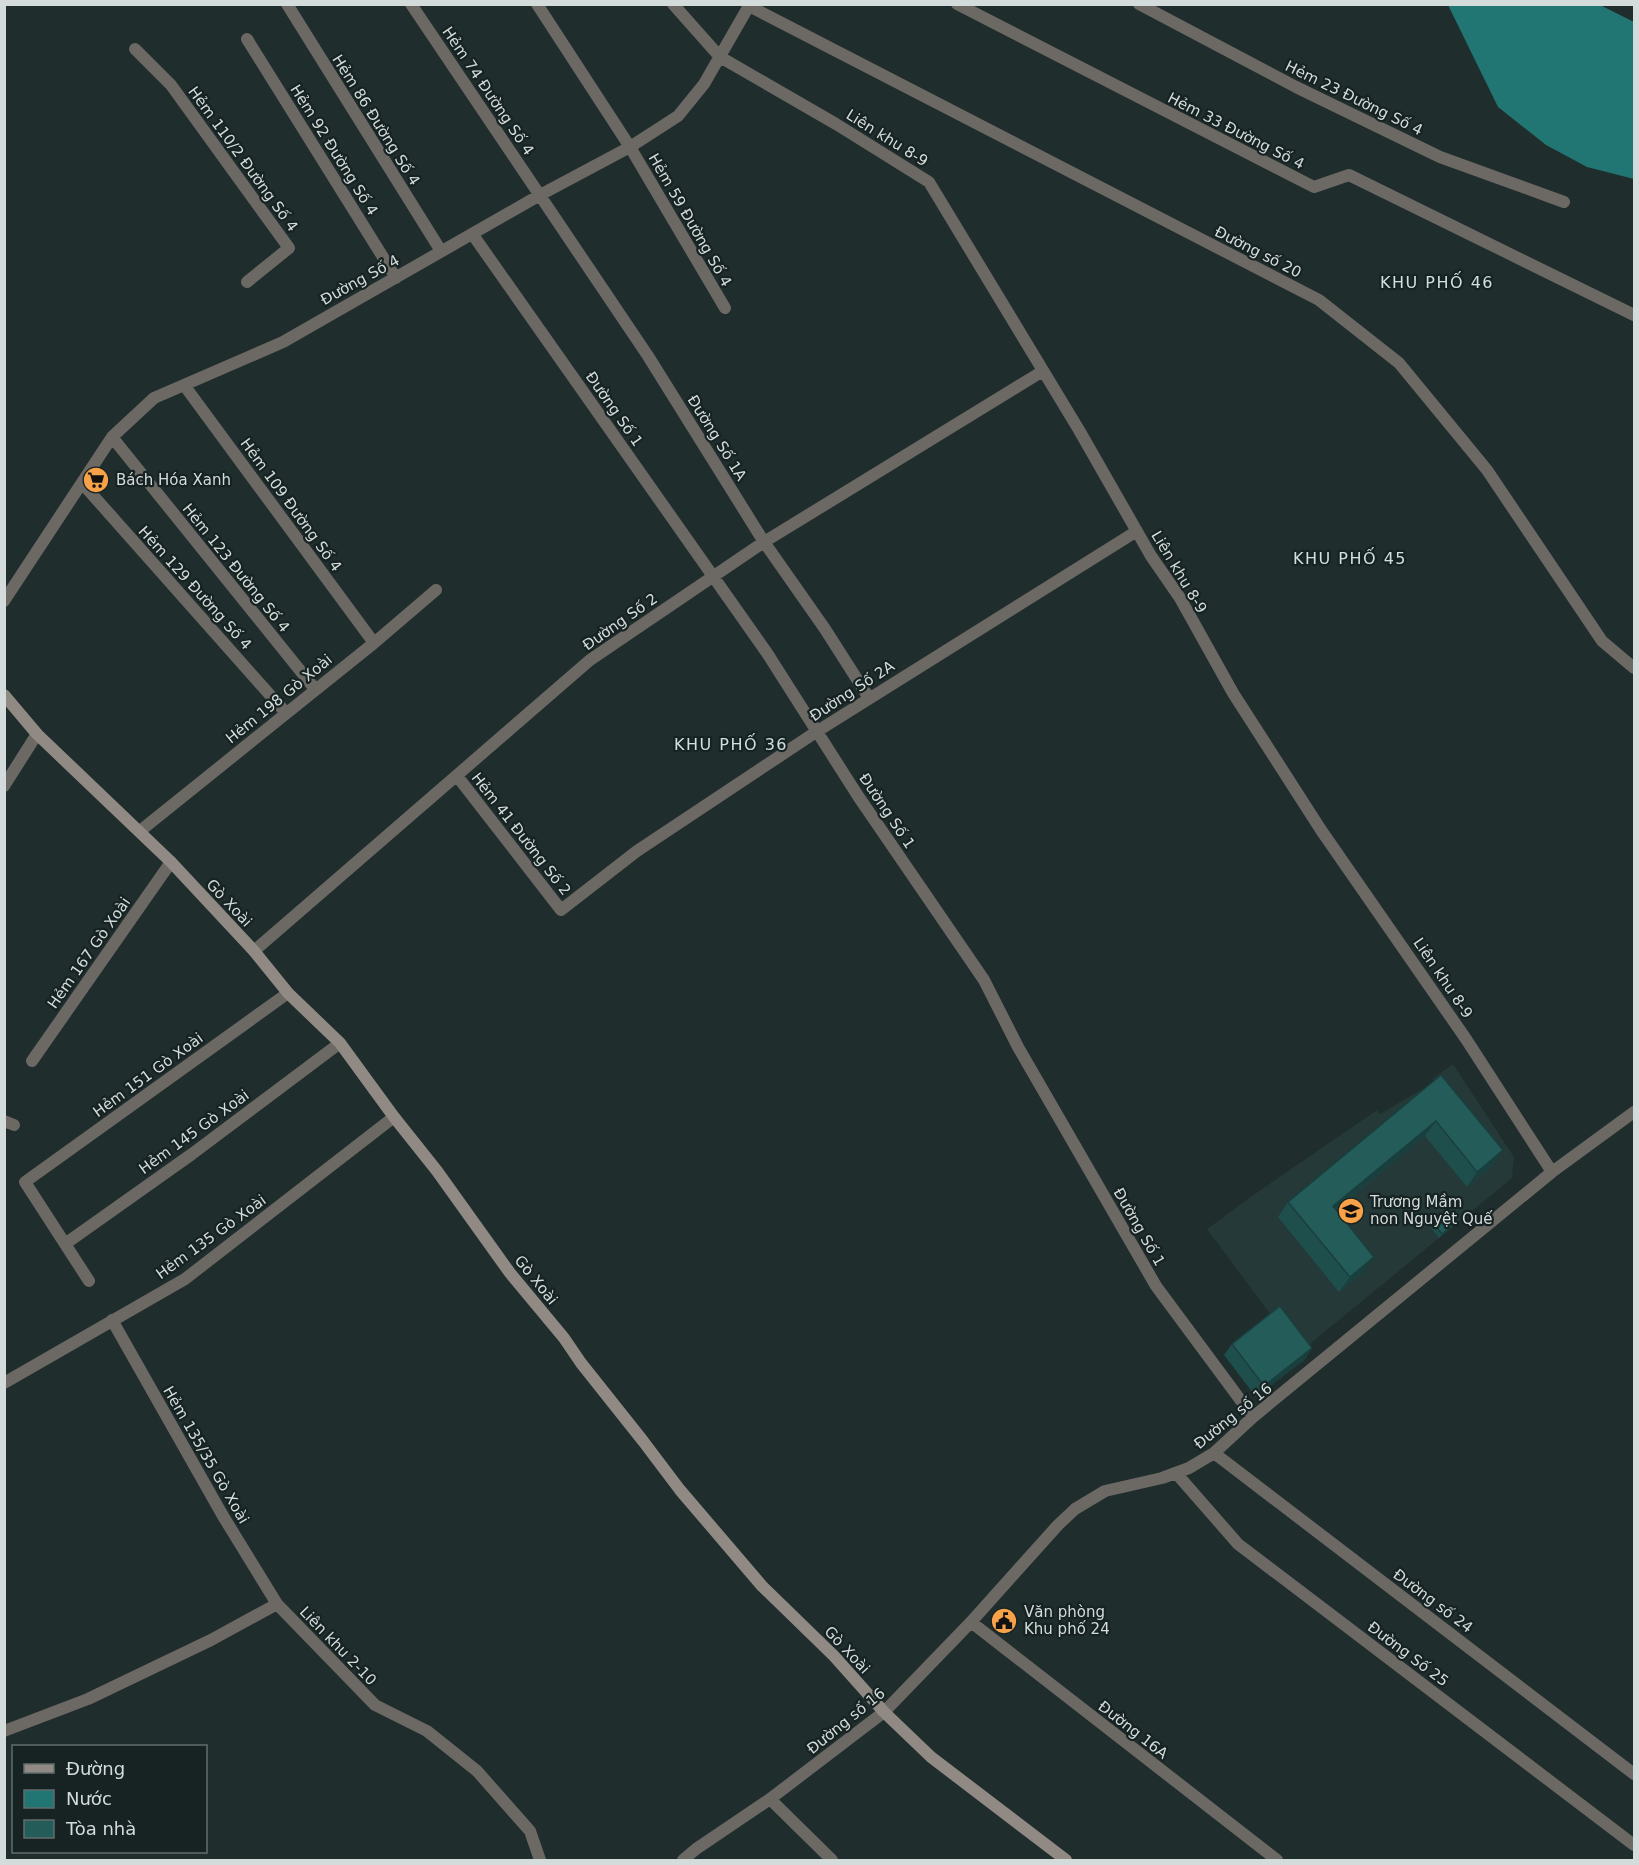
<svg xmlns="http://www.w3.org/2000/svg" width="1639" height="1865" font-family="'DejaVu Sans',sans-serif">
<rect width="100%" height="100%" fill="#1f2d2c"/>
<path fill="#243938" d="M1453,1064L1514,1157L1512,1178L1299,1353L1207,1229L1252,1196L1377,1110L1380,1114L1434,1082L1432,1079Z"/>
<path fill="#217572" d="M1448,5H1600L1634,22V179L1587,167L1546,145L1498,107Z"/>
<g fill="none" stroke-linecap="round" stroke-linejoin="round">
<path stroke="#6c6864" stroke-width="12" d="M287,4L441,251
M411,4L648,356L764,542L825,629L869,698
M537,4L630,147L725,308
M673,4L720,57L836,124L929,182L1079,430L1151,556L1180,598L1233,693L1321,830L1466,1039L1552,1172
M957,4L1314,187L1349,175L1634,315
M1139,4L1296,87L1440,157L1564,202
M749,6L1319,300L1399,363L1487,470L1602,641L1634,668
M247,39L396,278
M135,49L171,85L289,248L247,282
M473,235L767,653L858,796L984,980L1018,1047L1156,1286L1253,1417
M184,385L374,643
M112,437L315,689
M82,483L286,713
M4,601L112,437L154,398L283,342L540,195L630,147L678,116L704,84L750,4
M457,776L561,910L637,851L816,732L1137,531
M4,786L37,734
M140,831L374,643L436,590
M254,951L590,660L764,542L1043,371
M32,1061L171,862
M4,1121L14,1125
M65,1244L192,1154L340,1043
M89,1281L25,1182L288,993
M112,1320L223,1516L277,1604L375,1705L427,1731L477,1771L530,1831L540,1860
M4,1383L185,1279L394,1117
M1214,1453L1634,1774
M1176,1473L1238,1544L1634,1845
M971,1622L1277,1860
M4,1731L88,1699L211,1640L277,1604
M770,1799L832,1860
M683,1860L696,1849L770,1799L884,1712L971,1622L1058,1525L1075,1509L1105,1491L1162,1478L1189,1468L1214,1453L1253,1417L1552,1172L1634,1112"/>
<path stroke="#918a84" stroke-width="12" d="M4,695L37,734L171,862L254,951L288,993L340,1043L394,1117L437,1171L510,1273L564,1338L581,1363L643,1441L680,1490L762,1586L834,1656L884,1712L931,1757L1066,1860"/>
</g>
<path fill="#1f4f4d" d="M1441,1075L1503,1150L1493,1165L1467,1187L1425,1136L1336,1210L1364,1272L1339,1292L1278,1217L1288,1202Z
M1456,1222L1453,1226L1439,1238L1431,1228L1434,1224Z
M1232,1344L1312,1348L1304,1360L1256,1397L1224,1355Z"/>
<path fill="#19403e" d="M1436,1121L1425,1136L1322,1221L1333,1206Z
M1503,1150L1493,1165L1467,1187L1477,1172Z
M1456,1222L1453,1226L1439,1238L1442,1234Z
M1374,1257L1364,1272L1339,1292L1350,1277Z
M1312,1348L1304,1360L1256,1397L1264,1386Z"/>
<path fill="#245c59" stroke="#19403e" stroke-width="1.5" d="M1441,1075L1503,1150L1477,1172L1436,1121L1333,1206L1374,1257L1350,1277L1288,1202Z
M1448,1212L1456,1222L1442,1234L1434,1224Z
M1280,1306L1312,1348L1264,1386L1232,1344Z"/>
<defs>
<g id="supermarket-disc" transform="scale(1.35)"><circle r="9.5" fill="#f7a148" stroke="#162322"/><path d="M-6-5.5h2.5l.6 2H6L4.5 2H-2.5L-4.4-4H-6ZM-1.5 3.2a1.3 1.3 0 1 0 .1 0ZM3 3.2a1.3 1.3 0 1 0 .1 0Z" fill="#111"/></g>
<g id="school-disc" transform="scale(1.35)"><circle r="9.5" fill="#f7a148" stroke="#162322"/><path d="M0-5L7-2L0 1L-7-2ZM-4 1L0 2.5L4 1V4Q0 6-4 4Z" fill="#111"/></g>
<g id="civic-disc" transform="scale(1.35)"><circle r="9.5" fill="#f7a148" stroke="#162322"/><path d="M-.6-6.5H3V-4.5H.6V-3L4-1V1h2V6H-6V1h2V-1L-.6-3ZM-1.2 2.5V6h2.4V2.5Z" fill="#111"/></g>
</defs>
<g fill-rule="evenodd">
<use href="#supermarket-disc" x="96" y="480"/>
<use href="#school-disc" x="1351" y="1211"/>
<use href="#civic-disc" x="1004" y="1621"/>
</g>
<g text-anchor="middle" stroke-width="4.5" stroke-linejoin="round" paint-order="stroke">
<g font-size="15" fill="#d4dcdb" stroke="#162322">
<text transform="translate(488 91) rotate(56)" y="5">Hẻm 74 Đường Số 4</text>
<text transform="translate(1354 98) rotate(26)" y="5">Hẻm 23 Đường Số 4</text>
<text transform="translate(376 120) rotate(58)" y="5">Hẻm 86 Đường Số 4</text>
<text transform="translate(1236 131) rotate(27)" y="5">Hẻm 33 Đường Số 4</text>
<text transform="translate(887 138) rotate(32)" y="5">Liên khu 8-9</text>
<text transform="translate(334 150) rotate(58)" y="5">Hẻm 92 Đường Số 4</text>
<text transform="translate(243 159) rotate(54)" y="5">Hẻm 110/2 Đường Số 4</text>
<text transform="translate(690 220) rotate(60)" y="5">Hẻm 59 Đường Số 4</text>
<text transform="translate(1258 252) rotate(27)" y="5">Đường số 20</text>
<text transform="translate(360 280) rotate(-29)" y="5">Đường Số 4</text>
<text transform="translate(614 409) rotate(55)" y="5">Đường Số 1</text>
<text transform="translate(717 438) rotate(58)" y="5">Đường Số 1A</text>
<text transform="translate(291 505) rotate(54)" y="5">Hẻm 109 Đường Số 4</text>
<text transform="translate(236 568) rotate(51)" y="5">Hẻm 123 Đường Số 4</text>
<text transform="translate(1179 572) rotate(59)" y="5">Liên khu 8-9</text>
<text transform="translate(195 588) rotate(48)" y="5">Hẻm 129 Đường Số 4</text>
<text transform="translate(620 622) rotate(-35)" y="5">Đường Số 2</text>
<text transform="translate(852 691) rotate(-33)" y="5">Đường Số 2A</text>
<text transform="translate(279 699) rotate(-39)" y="5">Hẻm 198 Gò Xoài</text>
<text transform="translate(887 811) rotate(56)" y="5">Đường Số 1</text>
<text transform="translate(521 834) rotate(52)" y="5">Hẻm 41 Đường Số 2</text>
<text transform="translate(229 903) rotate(47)" y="5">Gò Xoài</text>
<text transform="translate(89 953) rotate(-55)" y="5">Hẻm 167 Gò Xoài</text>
<text transform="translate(1443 978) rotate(56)" y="5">Liên khu 8-9</text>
<text transform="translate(148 1075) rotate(-36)" y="5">Hẻm 151 Gò Xoài</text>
<text transform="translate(194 1132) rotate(-36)" y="5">Hẻm 145 Gò Xoài</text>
<text transform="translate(1139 1227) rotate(60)" y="5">Đường Số 1</text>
<text transform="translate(211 1237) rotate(-36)" y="5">Hẻm 135 Gò Xoài</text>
<text transform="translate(536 1280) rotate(51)" y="5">Gò Xoài</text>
<text transform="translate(1233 1416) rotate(-39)" y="5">Đường số 16</text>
<text transform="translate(206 1455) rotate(60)" y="5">Hẻm 135/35 Gò Xoài</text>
<text transform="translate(1433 1601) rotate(37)" y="5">Đường số 24</text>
<text transform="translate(338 1646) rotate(46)" y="5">Liên khu 2-10</text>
<text transform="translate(847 1650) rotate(47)" y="5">Gò Xoài</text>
<text transform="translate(1408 1654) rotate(37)" y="5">Đường Số 25</text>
<text transform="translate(846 1721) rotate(-39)" y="5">Đường số 16</text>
<text transform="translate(1133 1730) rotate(38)" y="5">Đường 16A</text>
</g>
<g font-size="15" fill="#d4dcdb" stroke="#162322" text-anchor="start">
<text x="116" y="485">Bách Hóa Xanh</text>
<text x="1370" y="1207">Trương Mầm<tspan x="1370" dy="17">non Nguyệt Quế</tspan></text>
<text x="1024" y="1617">Văn phòng<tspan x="1024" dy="17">Khu phố 24</tspan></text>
</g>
<g font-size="16" letter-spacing="1.5" fill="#cfe0df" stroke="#162322">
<text x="1437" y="288">KHU PHỐ 46</text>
<text x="1350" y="564">KHU PHỐ 45</text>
<text x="731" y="750">KHU PHỐ 36</text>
</g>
</g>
<rect width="1639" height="1865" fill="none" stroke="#d4dcdb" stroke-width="12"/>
<rect x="12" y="1745" width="195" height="108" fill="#162322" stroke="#626d6c" stroke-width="1.5"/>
<rect x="24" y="1764" width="30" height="9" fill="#918a84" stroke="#626d6c" stroke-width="1.5"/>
<text x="66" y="1775" font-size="18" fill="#d4dcdb">Đường</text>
<rect x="24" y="1790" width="30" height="18" fill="#217572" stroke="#626d6c" stroke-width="1.5"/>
<text x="66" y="1805" font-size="18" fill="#d4dcdb">Nước</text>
<rect x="24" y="1820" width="30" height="18" fill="#245c59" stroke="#626d6c" stroke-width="1.5"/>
<text x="66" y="1835" font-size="18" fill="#d4dcdb">Tòa nhà</text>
</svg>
